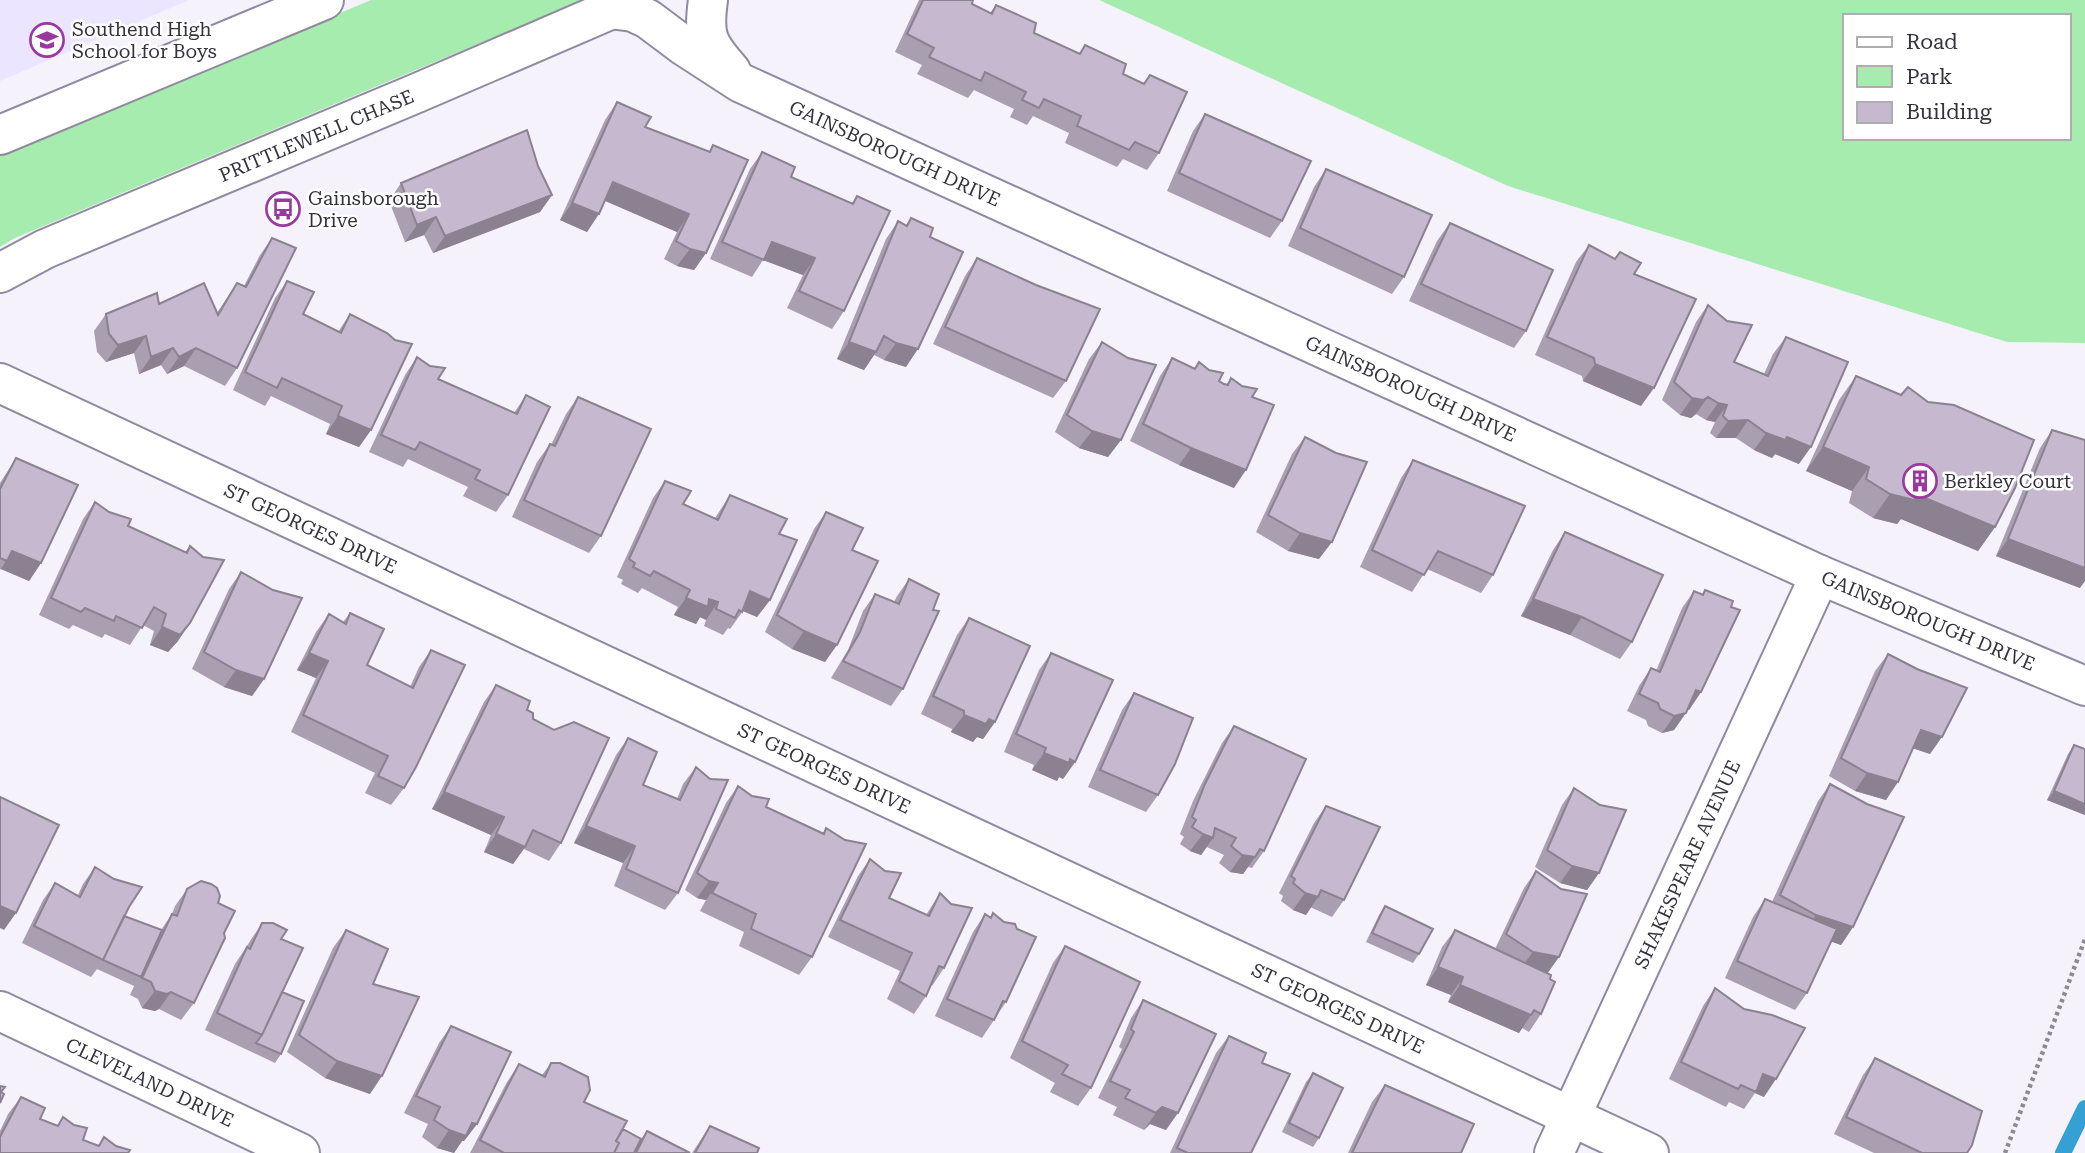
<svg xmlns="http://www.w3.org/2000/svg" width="2085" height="1153" font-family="'Roboto Serif',serif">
<rect width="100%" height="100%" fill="#f5f2fc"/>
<path fill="#ece5ff" d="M0,0H189L0,81Z"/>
<path fill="#a7ecaf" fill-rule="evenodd" d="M371,0H583L15,238L0,247V156Z
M1099,0H2085V343L2007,342L1508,186ZM1845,16H2069V138H1845Z"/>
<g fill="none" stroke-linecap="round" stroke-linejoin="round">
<path stroke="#35a0d4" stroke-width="16" d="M2063,1153L2085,1108"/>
<g stroke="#908aa0" stroke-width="42">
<g id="street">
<path d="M708,0C703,36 707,44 731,71"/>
<path id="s1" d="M610,9L633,12L648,19L684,46L741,83L1820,575L2085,686"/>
<path id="s2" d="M0,383L1649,1153"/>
<path id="s3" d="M0,1011L300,1153"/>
<path id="s4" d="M1554,1153L1820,575"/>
</g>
</g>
<g stroke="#908aa0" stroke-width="42">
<g id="secondary">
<path d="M0,135L324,0"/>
<path id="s5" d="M0,273L45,249L417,93L633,0"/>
</g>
</g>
<path stroke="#8c8993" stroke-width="4.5" stroke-dasharray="3.5 3.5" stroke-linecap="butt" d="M2005,1153L2085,939"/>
<use href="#street" stroke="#fff" stroke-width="38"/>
<use href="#secondary" stroke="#fff" stroke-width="38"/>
</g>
<path fill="#aa9eb1" d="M919,0H973L972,4L990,13L996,5L1034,33L1079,54L1085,45L1123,74L1159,153L1147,170L1123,159L1117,167L1065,143L1069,133L1033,116L1027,125L1010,117L1014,109L974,90L968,98L917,74L922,65L895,52Z
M617,102L645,127L709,152L713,145L706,253L694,270L677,266L664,259L677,232L605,201L587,232L560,220L605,120Z
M1205,114L1282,221L1270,238L1167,191L1193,131Z
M762,152L791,177L852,203L857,196L844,311L832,329L787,308L803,275L763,260L752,277L710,259L750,169Z
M538,166L552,195L540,212L433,253L424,235L405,242L389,201L401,183Z
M1326,169L1404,277L1392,294L1288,246L1314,187Z
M911,218L930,237L906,367L884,360L874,355L864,370L837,359L886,239L898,221L906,225Z
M1450,223L1526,331L1514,348L1409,301L1437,241Z
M272,238L237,368L225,386L184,366L167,374L161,365L139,374L134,353L106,362L97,352L94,331L106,314L159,304L217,313L237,283L244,286L260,255Z
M1589,245L1634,274L1641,406L1583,381L1582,376L1535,355L1576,262Z
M977,258L1066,381L1053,398L933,344L965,276Z
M287,281L303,314L338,332L350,314L371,430L359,447L326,434L330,424L271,396L265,406L233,390L275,298Z
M1708,305L1734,362L1764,374L1773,354L1786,337L1799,464L1775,454L1772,458L1754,450L1736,438H1716L1710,433L1715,422L1706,420L1696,414L1691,418L1680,415L1662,400L1696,322Z
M1102,342L1121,440L1108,457L1079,448L1055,432L1089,359Z
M417,357L438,379L514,413L526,395L508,495L496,512L463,496L468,487L408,459L403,467L369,452L405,375Z
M1172,358L1194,369L1199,362L1219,381L1226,385L1231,378L1252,397L1234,488L1179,465L1130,441L1160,376Z
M1856,376L1995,527L1978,551L1901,519L1897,524L1873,518L1849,503L1852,491L1806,471L1839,400Z
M578,397L601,536L589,553L512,517L537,462L550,444L551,445L566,414Z
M2052,430L2080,588L1996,556L2040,448Z
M1305,437L1319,559L1288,551L1256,532L1292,454Z
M16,458L41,563L29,581L1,569L0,570V483Z
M1413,460L1493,575L1481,593L1427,569L1412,592L1360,567L1401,478Z
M665,481L683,504L715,518L730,495L779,534L770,600L757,617L743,611L730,629L728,628L723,635L704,626L706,620L700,617L696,624L674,615L678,607L642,588L638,593L621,584L623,580L617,577L653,498Z
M95,502L128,526L185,552L190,546L178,641L168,652L150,645L154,631L143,625L130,645L105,634L102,638L73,625L69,629L39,615L83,519Z
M826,512L852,550L825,662L792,649L765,632L814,529Z
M1565,532L1632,642L1620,659L1570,635L1521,616L1553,550Z
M241,572L264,679L252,696L224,687L192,669L229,589Z
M909,579L903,689L891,706L831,678L848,650L863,611L875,594L894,602L897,596Z
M1705,590L1701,692L1689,710L1688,709L1674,730L1662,733L1648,726L1646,720L1627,711L1639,686L1651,668L1656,671L1682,608L1694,591L1702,594Z
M350,613L367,665L410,687L419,667L431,650L404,788L391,805L365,793L375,773L291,732L316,678L297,670L316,632L329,614L343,622Z
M969,618L995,722L983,739L977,737L973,742L951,732L952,729L921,714L957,635Z
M1051,653L1075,762L1063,779L1059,777L1057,781L1032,770L1034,765L1004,752L1039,670Z
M1888,654L1930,754L1913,748L1886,800L1855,791L1829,776L1875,671Z
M496,685L527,710L561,843L549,861L524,849L513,864L484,852L491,835L432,809L484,702Z
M1134,693L1158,795L1146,812L1088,787L1122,710Z
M1234,726L1264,851L1252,868L1248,867L1243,874L1230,872L1219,863L1224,855L1207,847L1201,855L1190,851L1180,844L1184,837L1180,834L1193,801L1222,743Z
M628,738L643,785L677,799L683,784L696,767L710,779L678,893L665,910L614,886L623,863L574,843L616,755Z
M2074,745L2085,749V815L2047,800L2068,754Z
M1830,784L1853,927L1841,945L1831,941L1807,993L1795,1010L1725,978L1753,917L1765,899L1772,902L1818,801Z
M738,786L766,807L823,833L826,828L812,957L799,975L739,946L744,932L700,911L706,900L697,898L685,890L726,803Z
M1574,788L1599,873L1587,890L1560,883L1535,867L1562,805Z
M1326,806L1344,900L1332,917L1310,907L1306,915L1293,910L1281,901L1283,896L1279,893L1314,823Z
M870,859L889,898L926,915L940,893L944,968L932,986L931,985L926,996L914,1014L887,999L900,971L828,937L858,876Z
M95,867L129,907L124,916L161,930L172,914L175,906L187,889L218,903L224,933L194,1003L181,1020L159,1009L155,1011L142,1008L138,999L130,995L135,984L134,986L97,969L91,977L22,943L43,900L55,883L78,895L83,884Z
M1536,871L1559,957L1547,973L1541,1014L1529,1032L1522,1028L1519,1033L1448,1002L1451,995L1426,985L1442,947L1455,930L1495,949L1524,888Z
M1385,906L1419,954L1413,963L1366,942L1379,915Z
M993,913L1006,1002L982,1038L935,1016L973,932L985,914L990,917Z
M262,923L281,939V1054L275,1063L205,1030L235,964Z
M346,930L373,984L370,1094L325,1078L287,1052L333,948Z
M1065,946L1091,1088L1078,1106L1050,1092L1055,1083L1010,1058L1053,963Z
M1715,988L1764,1097L1755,1093L1744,1109L1729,1102L1726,1107L1669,1079L1703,1006Z
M1143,1000L1166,1130L1150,1124L1144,1130L1113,1115L1117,1107L1098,1098L1122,1049L1119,1047L1131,1018Z
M451,1026L477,1124L464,1141H462L454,1153L437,1148L422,1137L428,1124L404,1113L439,1043Z
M1229,1036L1262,1063L1251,1153H1170L1216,1053Z
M1875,1058L1967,1153H1874L1834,1134L1863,1075Z
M551,1063L584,1102L623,1129L641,1139L647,1131L690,1153H470L507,1082L519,1064L542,1075Z
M1313,1073L1319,1138L1313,1147L1282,1132L1306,1082Z
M1385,1085L1461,1153H1348L1372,1102Z
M21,1097L40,1119L57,1126L63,1117L83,1140L98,1146L104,1137L116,1146L0,1153V1131L8,1114Z
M710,1126L757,1153H692Z"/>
<path fill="#8b8190" d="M613,182L689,214L677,232L601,199Z
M552,195L540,212L433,253L445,236Z
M572,203L599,214L587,232L560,220Z
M436,217L424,235L405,242L417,225Z
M772,242L815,258L803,275L763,260Z
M690,249L706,253L694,270L677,266Z
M146,336L134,353L106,362L118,345Z
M849,342L876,352L864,370L837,359Z
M896,343L918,349L906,367L884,360Z
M173,348L161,365L139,374L151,357Z
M196,348L184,366L167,374L179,357Z
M1595,364L1654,388L1641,406L1583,381Z
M1708,397L1696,414L1691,418L1680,415L1692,398Z
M1718,403L1727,405L1715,422L1706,420Z
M338,416L371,430L359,447L326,434Z
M1748,420L1736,438H1716L1728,421Z
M1092,431L1121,440L1108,457L1079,448Z
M1766,433L1787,437L1811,447L1799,464L1775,454L1772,458L1754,450Z
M1823,447L1869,467L1852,491L1806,471Z
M1191,448L1246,470L1234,488L1179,465Z
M1890,494L1918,495L1995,527L1978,551L1901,519L1897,524L1873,518Z
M1300,533L1332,542L1319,559L1288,551Z
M2008,539L2085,568V581L2080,588L1996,556Z
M12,551L41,563L29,581L1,569Z
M750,591L770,600L757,617L738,609Z
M686,598L709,599L718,602L706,620L700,617L696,624L674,615Z
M1533,599L1582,617L1570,635L1521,616Z
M190,623L178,641L168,652L150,645L162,627Z
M804,631L837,645L825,662L792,649Z
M309,653L328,661L316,678L297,670Z
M236,670L264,679L252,696L224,687Z
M1696,690L1701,692L1689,710L1684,708Z
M1686,713L1674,730L1662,733L1674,716Z
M964,715L989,719L995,722L983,739L977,737L973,742L951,732Z
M1921,730L1942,737L1930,754L1909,747Z
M1044,753L1070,759L1075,762L1063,779L1059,777L1057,781L1032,770Z
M1867,773L1898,782L1886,800L1855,791Z
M2054,791L2085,804V815L2047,800Z
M444,792L504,817L491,835L432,809Z
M586,826L635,846L623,863L574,843Z
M496,834L525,847L513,864L484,852Z
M1203,834L1213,838L1201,855L1190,851Z
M1242,855L1255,857L1243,874L1230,872Z
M1572,866L1599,873L1587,890L1560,883Z
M709,881L718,883L706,900L697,898Z
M1305,893L1318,897L1306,915L1293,910Z
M0,906L16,913L4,930L0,928Z
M1816,915L1853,927L1841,945L1804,932Z
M1533,952L1559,957L1547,974L1520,969Z
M1438,967L1463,977L1451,995L1426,985Z
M1460,985L1531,1015L1519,1033L1448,1002Z
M155,991L171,992L159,1009L155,1011L142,1008Z
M337,1061L382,1076L370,1094L325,1078Z
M1763,1074L1776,1079L1764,1097L1755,1093Z
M1162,1107L1178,1113L1166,1130L1150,1124L1144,1130L1156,1113Z
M472,1123L477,1124L464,1141H462L454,1153L437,1148L449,1130Z"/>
<path fill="#c6b8ce" stroke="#8b8190" stroke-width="2" d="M923,0H973L972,4L992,14L996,5L1036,23L1034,33L1080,54L1085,45L1126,64L1123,74L1144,84L1150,75L1187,92L1159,153L1135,142L1129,150L1077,126L1081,116L1044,99L1039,108L1022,100L1026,92L985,72L981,81L929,57L934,48L907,34Z
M617,102L651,117L645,127L710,152L713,145L748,160L706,253L690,249L676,241L689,214L613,182L599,214L572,203Z
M1205,114L1311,161L1282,221L1179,173Z
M527,130L538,166L552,195L445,236L436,217L417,225L401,183Z
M762,152L795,167L791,177L853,204L857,196L890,211L844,311L799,291L815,258L772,242L764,260L722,242Z
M1326,169L1432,215L1404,277L1300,228Z
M911,218L933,228L930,237L963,252L918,349L896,343L884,336L876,352L849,342L898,221L907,226Z
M1450,223L1553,270L1526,331L1421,284Z
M272,238L296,248L237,368L196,348L179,357L173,348L151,357L146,336L118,345L109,334L106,314L157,293L159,304L204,283L218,315L237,283L246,287Z
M1589,245L1615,259L1620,252L1641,263L1634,274L1696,299L1654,388L1595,364L1594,358L1547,337Z
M977,258L1036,285L1100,309L1066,381L945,327Z
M287,281L314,292L303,314L341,333L350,314L387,333L395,340L412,344L371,430L338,416L342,406L282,378L277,388L245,372Z
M1708,305L1727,321L1752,325L1734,362L1768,376L1786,337L1848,362L1811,447L1787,437L1785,440L1766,433L1748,420L1728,421L1723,416L1727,405L1718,403L1708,397L1703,400L1692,398L1674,382Z
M1102,342L1128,358L1156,365L1121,440L1092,431L1067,415Z
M417,357L430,366L445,368L438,379L517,414L526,395L550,407L508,495L475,479L480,470L420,442L415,450L381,435Z
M1172,358L1195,369L1199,362L1209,370L1223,373L1219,381L1224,384L1228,385L1231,378L1242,386L1257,389L1252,397L1274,405L1246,470L1191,448L1143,424Z
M1856,376L1901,395L1908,387L1928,402L1954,405L2034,440L2015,488L1995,527L1918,495L1914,500L1890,494L1866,479L1869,467L1823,447Z
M578,397L651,429L601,536L524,500L550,444L555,446Z
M2052,430L2085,440V568L2008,539Z
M1305,437L1336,453L1367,462L1332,542L1300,533L1268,515Z
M16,458L78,485L41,563L12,551L7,561L0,558V489Z
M1413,460L1525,506L1493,575L1438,551L1424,575L1372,550Z
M665,481L691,491L683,504L718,520L730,495L787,519L779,534L797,540L770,600L750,591L742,612L739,610L735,618L716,609L718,602L709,599L708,607L686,598L690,590L654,571L650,576L633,567L635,563L629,559Z
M95,502L109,512L131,519L128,526L187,553L190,546L203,557L224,560L190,623L180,635L162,627L166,614L154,607L142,628L116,616L114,621L85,608L81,612L51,598Z
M826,512L863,528L852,550L878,561L837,645L804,631L777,615Z
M1565,532L1663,575L1632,642L1582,617L1533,599Z
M241,572L273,590L302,598L264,679L236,670L204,652Z
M909,579L939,594L933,610L939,611L903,689L843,661L860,632L875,594L899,604Z
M1705,590L1733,601L1731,607L1740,610L1701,692L1696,690L1686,713L1674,716L1660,709L1658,703L1639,694L1651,668L1660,672L1694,591L1703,595Z
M350,613L384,629L367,665L413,688L431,650L465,665L416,767L404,788L378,776L388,756L303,715L328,661L309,653L329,614L346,624Z
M969,618L1030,646L995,722L989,719L986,724L964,715V711L933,696Z
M1051,653L1113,680L1075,762L1070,759L1069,763L1044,753L1046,748L1016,734Z
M1888,654L1917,669L1967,688L1942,737L1921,730L1898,782L1867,773L1841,758Z
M496,685L530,701L527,710L533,713V719L554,730L574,722L609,738L561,843L533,830L525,847L496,834L504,817L444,792Z
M1134,693L1193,718L1175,764L1158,795L1100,770Z
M1234,726L1306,759L1264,851L1260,849L1255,857L1242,855L1231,846L1236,838L1215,828L1213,838L1203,834L1192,827L1196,820L1192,817L1205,784Z
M628,738L657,752L643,785L680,800L696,767L710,779L728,780L678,893L626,869L635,846L586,826Z
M2074,745L2085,749V804L2054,791Z
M1830,784L1867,804L1904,817L1853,927L1816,915L1780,895Z
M738,786L752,796L769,799L766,807L824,834L826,828L845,840L866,844L812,957L751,929L756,914L712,893L718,883L709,881L697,873Z
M1574,788L1600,805L1626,810L1599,873L1572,866L1547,850Z
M0,797L59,825L16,913L0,906Z
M1326,806L1380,827L1344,900L1321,890L1318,897L1305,893L1293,883L1295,879L1291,876Z
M870,859L885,871L901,873L889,898L929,916L940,893L951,904L972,908L944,968L939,966L926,996L899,981L912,953L840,920Z
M95,867L114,879L142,887L129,907L103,960L34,926L55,883L80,897Z
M1536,871L1561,889L1587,894L1559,957L1533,952L1506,934Z
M201,881L211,884L217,888L220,896L218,903L235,911L224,933L225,938L194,1003L171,992L167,994L155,991L151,982L142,978L172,914L177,916L187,889Z
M1765,899L1837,929L1807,993L1737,961Z
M1385,906L1433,929L1419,954L1372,933Z
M993,913L1004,922L1015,924L1017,929L1036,937L1006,1002L1003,1001L994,1020L947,999L985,914L991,918Z
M124,916L162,930L141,977L103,960Z
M262,923H273L287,930L281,939L303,948L262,1035L217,1013L247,947L250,949Z
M346,930L388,949L373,984L419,997L382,1076L337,1061L299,1035Z
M1455,930L1551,975L1550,979L1555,982L1541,1014L1534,1010L1531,1015L1460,985L1463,977L1438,967Z
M1065,946L1140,982L1091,1088L1062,1074L1068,1065L1022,1041Z
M1715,988L1744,1009L1772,1015L1805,1028L1776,1079L1763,1074L1756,1092L1741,1085L1738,1089L1681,1062Z
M282,992L304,1001L281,1054L256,1043L262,1035Z
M1143,1000L1216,1034L1178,1113L1162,1107L1156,1113L1125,1098L1130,1090L1110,1081L1134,1032L1131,1029Z
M451,1026L511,1052L477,1124L472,1123L466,1136L449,1130L434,1120L440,1107L416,1096Z
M1229,1036L1266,1053L1262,1063L1290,1074L1251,1153H1188L1177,1148Z
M1875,1058L1982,1111L1972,1145L1967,1153H1922L1846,1117Z
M551,1063H560L588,1077L590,1090L584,1102L627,1121L616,1141L619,1143L614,1153H504L480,1140L519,1064L545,1077Z
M1313,1073L1343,1088L1319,1138L1289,1123Z
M1385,1085L1474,1124L1461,1153H1352Z
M0,1086L5,1087L1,1092L4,1094L0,1103Z
M21,1097L45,1108L40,1119L58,1126L63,1117L74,1125L87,1128L83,1140L99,1146L104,1137L116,1146L130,1150L128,1153H0V1137Z
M710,1126L759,1148L757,1153H695Z
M623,1129L641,1139L634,1153H614L619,1143L616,1141Z
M647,1131L690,1153H636Z"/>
<defs>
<g id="school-ring" transform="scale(1.75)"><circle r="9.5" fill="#fff" stroke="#9a389f" stroke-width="1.5"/><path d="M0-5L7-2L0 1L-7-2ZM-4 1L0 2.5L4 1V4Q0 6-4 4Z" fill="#9a389f"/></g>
<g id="bus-ring" transform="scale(1.75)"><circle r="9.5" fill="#fff" stroke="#9a389f" stroke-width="1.5"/><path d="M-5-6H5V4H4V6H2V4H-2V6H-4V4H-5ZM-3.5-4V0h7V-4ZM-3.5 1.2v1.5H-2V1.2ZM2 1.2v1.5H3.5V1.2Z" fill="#9a389f"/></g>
<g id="building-ring" transform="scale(1.75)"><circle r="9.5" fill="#fff" stroke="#9a389f" stroke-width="1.5"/><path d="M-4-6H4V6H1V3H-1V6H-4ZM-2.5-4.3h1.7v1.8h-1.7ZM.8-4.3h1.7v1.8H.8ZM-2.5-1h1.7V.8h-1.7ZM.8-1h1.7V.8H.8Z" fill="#9a389f"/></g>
</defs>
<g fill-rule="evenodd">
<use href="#school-ring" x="47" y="40"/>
<use href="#bus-ring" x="283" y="209"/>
<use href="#building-ring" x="1920" y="481"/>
</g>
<g text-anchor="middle" stroke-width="5" stroke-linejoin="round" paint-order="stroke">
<g font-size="19" fill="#35323c" stroke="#fff" text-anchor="start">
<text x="72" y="36">Southend High<tspan x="72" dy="22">School for Boys</tspan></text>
<text x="308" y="205">Gainsborough<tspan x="308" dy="22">Drive</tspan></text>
<text x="1944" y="488">Berkley Court</text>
</g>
<g font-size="19" fill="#35323c" stroke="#fff">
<text dy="7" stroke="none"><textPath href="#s5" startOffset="345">PRITTLEWELL CHASE</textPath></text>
<text dy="7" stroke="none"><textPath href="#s1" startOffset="322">GAINSBOROUGH DRIVE</textPath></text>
<text dy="7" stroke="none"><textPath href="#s1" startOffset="889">GAINSBOROUGH DRIVE</textPath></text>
<text dy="7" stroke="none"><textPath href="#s2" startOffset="343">ST GEORGES DRIVE</textPath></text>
<text dy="7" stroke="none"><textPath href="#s1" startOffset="1456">GAINSBOROUGH DRIVE</textPath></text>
<text dy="7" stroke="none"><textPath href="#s2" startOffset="910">ST GEORGES DRIVE</textPath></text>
<text dy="7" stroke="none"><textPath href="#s4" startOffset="318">SHAKESPEARE AVENUE</textPath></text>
<text dy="7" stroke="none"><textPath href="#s2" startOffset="1477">ST GEORGES DRIVE</textPath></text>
<text dy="7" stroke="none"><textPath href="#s3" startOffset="166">CLEVELAND DRIVE</textPath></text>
</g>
</g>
<rect x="1843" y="14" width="228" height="126" fill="#ffffff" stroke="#aeadb1" stroke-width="2"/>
<rect x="1857" y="37" width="35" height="10" fill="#ffffff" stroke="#aeadb1" stroke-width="2"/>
<text x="1906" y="49" font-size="21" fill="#35323c">Road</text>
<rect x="1857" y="66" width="35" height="21" fill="#a7ecaf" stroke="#aeadb1" stroke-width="2"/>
<text x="1906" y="84" font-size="21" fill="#35323c">Park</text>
<rect x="1857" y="102" width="35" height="21" fill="#c6b8ce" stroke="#aeadb1" stroke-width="2"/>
<text x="1906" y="119" font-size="21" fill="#35323c">Building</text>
</svg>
